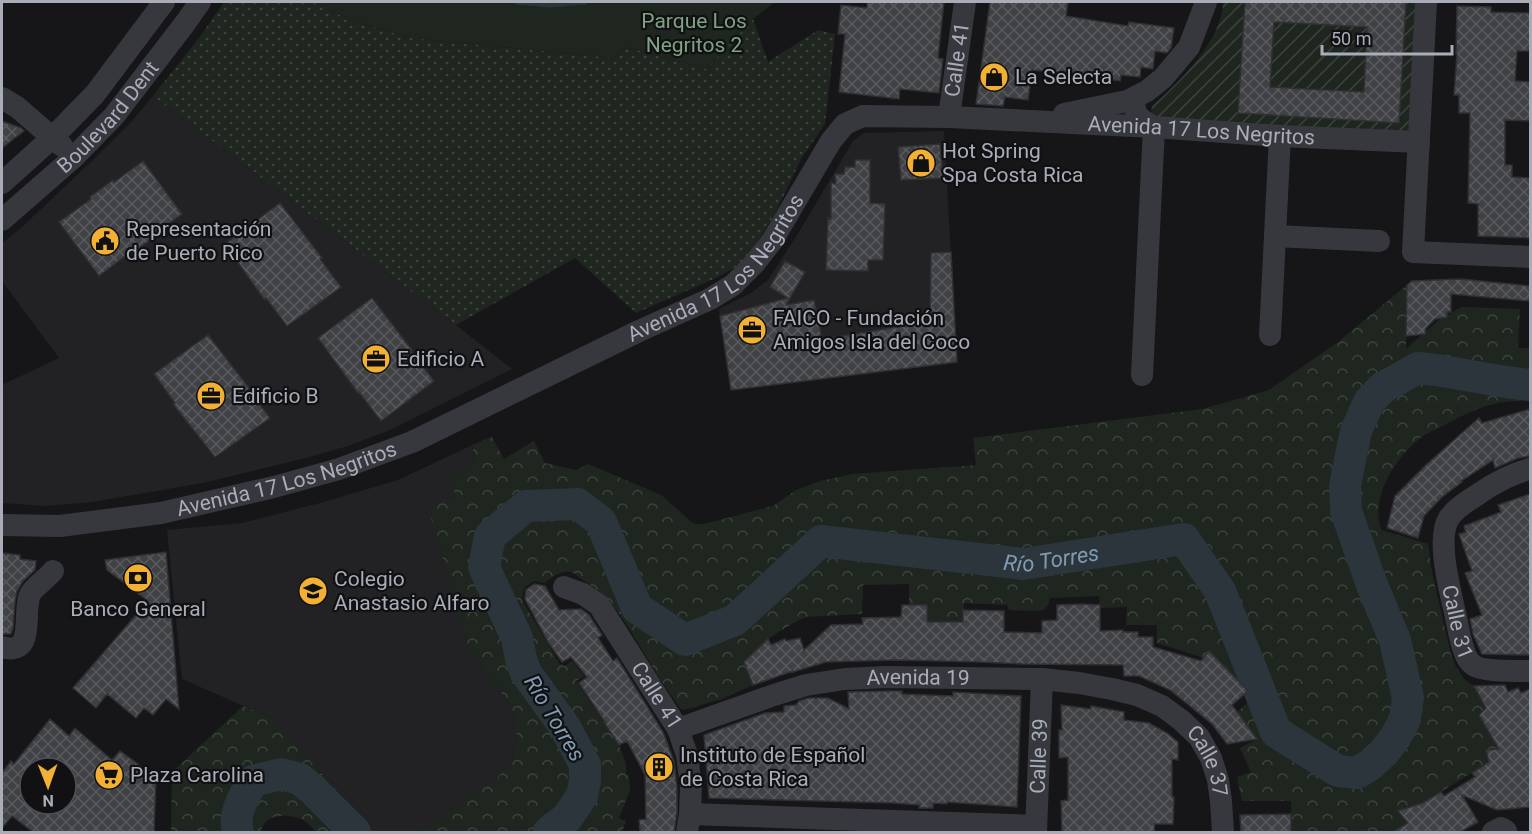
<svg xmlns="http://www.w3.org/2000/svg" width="1532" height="834" font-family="Roboto,sans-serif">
<defs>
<pattern id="grass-dots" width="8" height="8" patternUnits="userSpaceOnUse" patternTransform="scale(1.5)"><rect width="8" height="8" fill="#1e261f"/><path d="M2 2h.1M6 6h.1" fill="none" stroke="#3c433d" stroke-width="1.8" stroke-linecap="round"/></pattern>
<pattern id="forest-crowns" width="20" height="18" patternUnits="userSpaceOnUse" patternTransform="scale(1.5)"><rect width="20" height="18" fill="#1e261f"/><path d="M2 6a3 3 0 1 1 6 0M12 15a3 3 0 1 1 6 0" fill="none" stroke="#3c433d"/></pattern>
<pattern id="garden-furrows" width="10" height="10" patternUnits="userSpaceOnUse" patternTransform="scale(1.5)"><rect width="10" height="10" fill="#1e261f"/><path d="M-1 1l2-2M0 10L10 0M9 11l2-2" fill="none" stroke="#3c433d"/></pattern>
<pattern id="building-cross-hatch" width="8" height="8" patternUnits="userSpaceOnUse" patternTransform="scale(1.5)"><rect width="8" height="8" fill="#404145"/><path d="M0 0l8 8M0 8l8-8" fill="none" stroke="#595a5e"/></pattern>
</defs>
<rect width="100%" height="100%" fill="#161618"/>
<path fill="#222225" d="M153,96L456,325L512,369L390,430L348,446L306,458L203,483L92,502L45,506L2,503V385L59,358L2,281V243L21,228L96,157L132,121Z
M944,131L957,362L731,390L719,309L751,293L768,280L799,232L853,141L864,133Z
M472,445L476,463L455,498L429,508L470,652L511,705L516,724L517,742L511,761L498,777L421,832H375L271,718L182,679L167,530L242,523L320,503L398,480Z"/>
<path fill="url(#grass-dots)" d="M224,2H314L350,20L411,38L614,58L626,47L706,69L753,19L768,62L818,30L835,34L825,124L801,159L775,214L749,255L736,267L716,278L636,313L575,258L456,325L153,96L199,38Z"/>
<path fill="url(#forest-crowns)" d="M1407,285L1406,349L1440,319L1462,307L1520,309L1518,348H1530V401C1498,399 1476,408 1448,423C1440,427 1431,431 1423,436C1404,450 1385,475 1380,499C1378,508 1377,522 1382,530L1428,544L1432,572L1451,654L1456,667L1465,680L1474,686L1486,708L1479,715L1499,748L1486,751L1489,762L1423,803L1399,811L1408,823L1401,828L1403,831L1393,832H1345L1331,830V832H1292L1291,801H1242L1237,777L1251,772L1240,748L1257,739L1237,712L1254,697L1209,651L1204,658L1157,643V625H1126L1127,607L1100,608L1099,596L1050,598L1049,603L1044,610L1033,611L1009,610L1007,605L964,603L963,622H927V605H909V584L863,585L862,614L806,617L793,623L768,639L744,662L753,685L722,699L684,710L680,708C669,692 657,675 647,658C627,626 618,604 586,582C581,579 575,573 570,572C561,570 552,577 545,583L534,581L524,588L522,600L559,663L565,666L572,661L584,676L576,681L619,745L626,764V775H629L630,790L619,818L626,821L622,832H421L498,777L511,761L517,742L516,724L511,705L470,652L428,508L455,498L453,476L476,463L472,445L492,437L504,459L534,441L545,463L576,470L588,464L661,495L693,523L699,524H704L773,506L796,490L821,481L852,474L976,465L973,438L1202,409L1269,390L1338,342Z
M243,706L271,718L375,832H316C313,829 310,825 306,822C292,813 264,812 261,832H171L172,772Z"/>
<path fill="#1e261f" d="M314,2H775L753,19L706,69L626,47L614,58L411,38L350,20Z"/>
<path fill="url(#garden-furrows)" d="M1223,2H1418L1411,133L1167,121L1151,113L1152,106C1179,83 1223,39 1223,2Z"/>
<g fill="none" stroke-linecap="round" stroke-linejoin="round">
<path stroke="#2c353c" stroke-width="5" d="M517,2L551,5L585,2"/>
<g stroke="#2c353c" stroke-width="32">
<path d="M238,832C233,814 243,797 253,781L281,774L300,779L313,790L355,832"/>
<path id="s1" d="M549,832L567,818L582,796L585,781V765L565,727L526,673L521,659L517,638L484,567L490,536L526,506L578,504L601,522L637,608L685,640L735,620L821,541L1023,564L1184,539L1220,591L1276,732L1338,771L1357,773L1370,765L1384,752L1395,738L1405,719L1408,698L1395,640L1372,585L1346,511L1345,486L1350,460L1356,431L1369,402L1382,388L1418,368L1436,370L1506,382L1530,385"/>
</g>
</g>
<path fill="url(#building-cross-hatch)" stroke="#303034" stroke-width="1.5" fill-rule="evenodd" d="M867,2H944L938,58L943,59L939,93L900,89L899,99L839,92L845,34H838L841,5L867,8Z
M990,2H1068L1066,16L1128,26L1129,22L1174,28L1171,48L1167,53L1155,51L1153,69L1141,67L1140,77L1121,75L1120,81L1107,79L1106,85L1090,83L1091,76L1032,70L1028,100L1005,97L1003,106L976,104Z
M1245,2H1406L1399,123L1238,113ZM1274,22L1367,27L1364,92L1270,87Z
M1457,6L1491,7V12L1530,13V51H1517L1515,81L1530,82V121L1505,120V165H1512V177L1530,178V238L1478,236V204L1468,203L1470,113H1459V95H1454L1457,54H1456Z
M2,121L21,128L24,131L2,148Z
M940,144L943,178L901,180L898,147Z
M855,160H870V203L885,204L883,260H868V271L826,270L828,218L831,219V183L836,184L835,174H844L845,167H855Z
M143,161L182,214L154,234L156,236L129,255L128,254L99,276L59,222L91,199L90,197L113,180L114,182Z
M280,203L322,258L320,259L341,287L287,326L266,298L264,299L225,244Z
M951,252L957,362L731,390L720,316L788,298L770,287L785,261L805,272L786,305L814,300L822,339L930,322L931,253Z
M1460,279L1530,286V301L1451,294V312H1447V317L1435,319L1426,328L1425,334L1406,336L1407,285L1412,281Z
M372,298L412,350L411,351L434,381L381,421L359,392L358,393L318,338Z
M208,335L249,388L248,389L270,418L215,457L173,404L175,403L154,374Z
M1530,409V456L1518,458L1495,468L1493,460L1461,481L1462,482L1442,497L1424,516L1418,538L1387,528L1395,496L1427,464L1479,418L1482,423Z
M1530,494V655L1482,654L1473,634L1470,619L1482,615L1465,573L1472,571L1459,534L1466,532L1464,526L1501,512L1498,505Z
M166,552L179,709L166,699L153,715L144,708L136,718L107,694L96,708L73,688L148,601L107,570L105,560Z
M2,553L20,555V559L36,561L35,570L23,581L17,591L15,601L13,628L11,634H2Z
M534,584L545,586L559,610L581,609L589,615L602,635L598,638L613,661L617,658L663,732L674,761L677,788V813L674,832H640L639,820L646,819L645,775L627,741L619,745L604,722H605L579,683L587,677L571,657L562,662L548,642L525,599L526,590Z
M1082,604L1100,605V631L1123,630V632H1138V637H1153V647L1201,661L1209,651L1248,691L1232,705L1257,739L1227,744L1212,724L1170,690L1139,676H1124L1123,665L1022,664L979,662L897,660L826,662L793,672V671L753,685L744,662L768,639L771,645L785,639L786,641L800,638L804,650L831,625L863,624L862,618L901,617L902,605H927V622H963V610L1004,611V632L1042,633V621L1057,620V605Z
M1505,685L1508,692L1518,688L1521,693L1530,689V807L1497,810L1462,795L1478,822L1460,832H1393L1408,823L1398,811L1423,803L1441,792L1444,796L1475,777L1472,773L1489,762L1486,750L1499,749L1479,715L1486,708L1474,686Z
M886,691H902V694L953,696V692L1021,696L1017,807L947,802V804L933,803V808H919L920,805L893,803L709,798L704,735L765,713L784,712V706L796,705L799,701L809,698H828L849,709L848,692Z
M1061,705L1091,709V706L1124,712V720L1149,723L1167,733L1178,742V760L1172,759V797H1174L1173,824H1155L1154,832H1062L1061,801L1068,800V757L1059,758V730H1062Z
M50,719L69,736L75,728L112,760L120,751L156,777L154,832H33L12,816L2,828V773L11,761L14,764ZM30,768H66V804H30Z
M1291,814V832H1241L1240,815Z"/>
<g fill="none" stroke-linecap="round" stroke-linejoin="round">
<g stroke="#37383d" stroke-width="22">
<path d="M1426,2L1413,252L1530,257"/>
<path d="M2,98L17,107L62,146"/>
<path d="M1135,98C1132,115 1141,120 1154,127L1142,375"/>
<path d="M1064,114L1127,101L1147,91L1163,78L1189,47L1206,2"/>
<path id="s2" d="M949,117L965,2"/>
<path d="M2,183L53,137L95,94L164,2"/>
<path id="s3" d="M2,220L73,158L114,116L186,22L200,2"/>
<path d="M1275,236L1379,241"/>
<path d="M1270,335L1280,136"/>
<path id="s4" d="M1530,469C1510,474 1494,483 1477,495C1467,501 1456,508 1449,518C1436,538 1450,590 1455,613C1458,625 1462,657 1472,664C1480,672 1518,671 1530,671"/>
<path id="s5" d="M2,525L60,526L161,513L274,487L339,469L412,442L639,331L710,299L733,285L754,264L772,241L831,141L845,124L863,116L949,117L1154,127L1280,136L1419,142"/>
<path id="s6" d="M564,587L583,594L599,605L678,729L687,755L691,787L690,814L687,832"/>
<path d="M2,647C37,657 22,610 30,595C32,589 48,577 53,571"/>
<path id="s7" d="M678,729L774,695L806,685L845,679L886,677L1042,679L1079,683L1112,689L1137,695L1162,706L1181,720L1199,737L1211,758L1218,780L1221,801L1223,832"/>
<path d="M690,814L1036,826"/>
<path id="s8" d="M1036,832L1042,679"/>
<path d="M1493,832L1501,828L1506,831V832"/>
</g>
</g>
<defs>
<g id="shop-disc" transform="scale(1.5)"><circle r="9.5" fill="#f2b134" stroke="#111113"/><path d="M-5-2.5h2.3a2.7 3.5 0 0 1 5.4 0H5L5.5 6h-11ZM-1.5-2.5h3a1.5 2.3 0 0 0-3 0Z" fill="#111"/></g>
<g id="civic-disc" transform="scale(1.5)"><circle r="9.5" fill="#f2b134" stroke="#111113"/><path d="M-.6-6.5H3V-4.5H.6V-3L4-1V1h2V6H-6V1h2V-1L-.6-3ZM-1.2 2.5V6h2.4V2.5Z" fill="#111"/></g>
<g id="office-disc" transform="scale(1.5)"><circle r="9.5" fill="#f2b134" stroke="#111113"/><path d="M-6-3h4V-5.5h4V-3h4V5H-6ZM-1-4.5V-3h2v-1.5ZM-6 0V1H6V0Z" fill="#111"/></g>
<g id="bank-disc" transform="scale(1.5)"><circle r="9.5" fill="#f2b134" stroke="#111113"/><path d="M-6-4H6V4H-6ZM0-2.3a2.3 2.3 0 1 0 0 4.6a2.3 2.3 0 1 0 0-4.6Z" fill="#111"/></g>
<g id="school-disc" transform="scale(1.5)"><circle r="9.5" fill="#f2b134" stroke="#111113"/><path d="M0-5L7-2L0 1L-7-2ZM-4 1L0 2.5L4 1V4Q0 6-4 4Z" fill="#111"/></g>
<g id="building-disc" transform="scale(1.5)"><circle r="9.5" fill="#f2b134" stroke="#111113"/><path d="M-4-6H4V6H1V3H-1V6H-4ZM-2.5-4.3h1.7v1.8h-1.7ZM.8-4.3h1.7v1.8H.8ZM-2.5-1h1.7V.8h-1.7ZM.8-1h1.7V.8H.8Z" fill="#111"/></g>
<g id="supermarket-disc" transform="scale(1.5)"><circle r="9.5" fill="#f2b134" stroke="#111113"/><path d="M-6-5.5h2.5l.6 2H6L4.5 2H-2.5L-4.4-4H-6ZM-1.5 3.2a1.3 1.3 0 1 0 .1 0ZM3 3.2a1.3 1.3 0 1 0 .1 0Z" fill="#111"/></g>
</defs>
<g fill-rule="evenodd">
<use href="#shop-disc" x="994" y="77"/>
<use href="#shop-disc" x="921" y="163"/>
<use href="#civic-disc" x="105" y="241"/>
<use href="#office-disc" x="752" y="330"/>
<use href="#office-disc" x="376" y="359"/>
<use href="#office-disc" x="211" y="396"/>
<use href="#bank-disc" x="138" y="578"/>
<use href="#school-disc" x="313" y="591"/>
<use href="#building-disc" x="659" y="767"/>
<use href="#supermarket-disc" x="109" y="775"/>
</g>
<g text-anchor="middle" stroke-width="4.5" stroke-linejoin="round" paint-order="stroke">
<g font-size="21" fill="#7fa381" stroke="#111113">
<text x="694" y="28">Parque Los<tspan x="694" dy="24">Negritos 2</tspan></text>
</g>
<g font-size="21" fill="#a8adb8" stroke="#111113">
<text dy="7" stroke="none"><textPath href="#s2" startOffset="58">Calle 41</textPath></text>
<text dy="7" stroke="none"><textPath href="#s3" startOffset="148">Boulevard Dent</textPath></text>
<text dy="7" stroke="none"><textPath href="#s5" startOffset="1334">Avenida 17 Los Negritos</textPath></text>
<text dy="7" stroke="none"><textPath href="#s5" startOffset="776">Avenida 17 Los Negritos</textPath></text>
<text dy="7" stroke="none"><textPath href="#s5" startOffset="290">Avenida 17 Los Negritos</textPath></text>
<text dy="7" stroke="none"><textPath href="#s4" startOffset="202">Calle 31</textPath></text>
<text dy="7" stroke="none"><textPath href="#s7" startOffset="248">Avenida 19</textPath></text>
<text dy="7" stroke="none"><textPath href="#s6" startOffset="147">Calle 41</textPath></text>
<text dy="7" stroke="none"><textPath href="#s8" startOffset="76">Calle 39</textPath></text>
<text dy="7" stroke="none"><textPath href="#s7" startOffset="570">Calle 37</textPath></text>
</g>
<g font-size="21" fill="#a8adb8" stroke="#111113" text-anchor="start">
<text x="1015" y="84">La Selecta</text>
<text x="942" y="158">Hot Spring<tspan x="942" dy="24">Spa Costa Rica</tspan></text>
<text x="126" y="236">Representación<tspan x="126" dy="24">de Puerto Rico</tspan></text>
<text x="773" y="325">FAICO - Fundación<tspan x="773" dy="24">Amigos Isla del Coco</tspan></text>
<text x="397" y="366">Edificio A</text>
<text x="232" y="403">Edificio B</text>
<text x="334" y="586">Colegio<tspan x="334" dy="24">Anastasio Alfaro</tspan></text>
<text x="138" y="616" text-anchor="middle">Banco General</text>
<text x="680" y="762">Instituto de Español<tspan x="680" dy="24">de Costa Rica</tspan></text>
<text x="130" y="782">Plaza Carolina</text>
</g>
<g font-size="22" font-style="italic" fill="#7f9bb3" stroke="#111113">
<text dy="8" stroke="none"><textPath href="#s1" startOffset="1018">Río Torres</textPath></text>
<text transform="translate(555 718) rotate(59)" y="8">Río Torres</text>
</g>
</g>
<rect width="1532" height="834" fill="none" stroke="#a8adb8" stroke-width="6"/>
<g transform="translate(48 786) rotate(179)"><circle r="28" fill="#111113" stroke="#4d4f55" stroke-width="1.5"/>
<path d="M0-4.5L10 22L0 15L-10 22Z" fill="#f2b134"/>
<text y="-9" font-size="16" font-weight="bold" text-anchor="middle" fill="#a8adb8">N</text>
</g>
<path d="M1322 45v9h130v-9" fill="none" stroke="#a8adb8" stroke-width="3"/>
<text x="1331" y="45" font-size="18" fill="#a8adb8" stroke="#111113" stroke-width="4.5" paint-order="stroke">50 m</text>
</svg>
